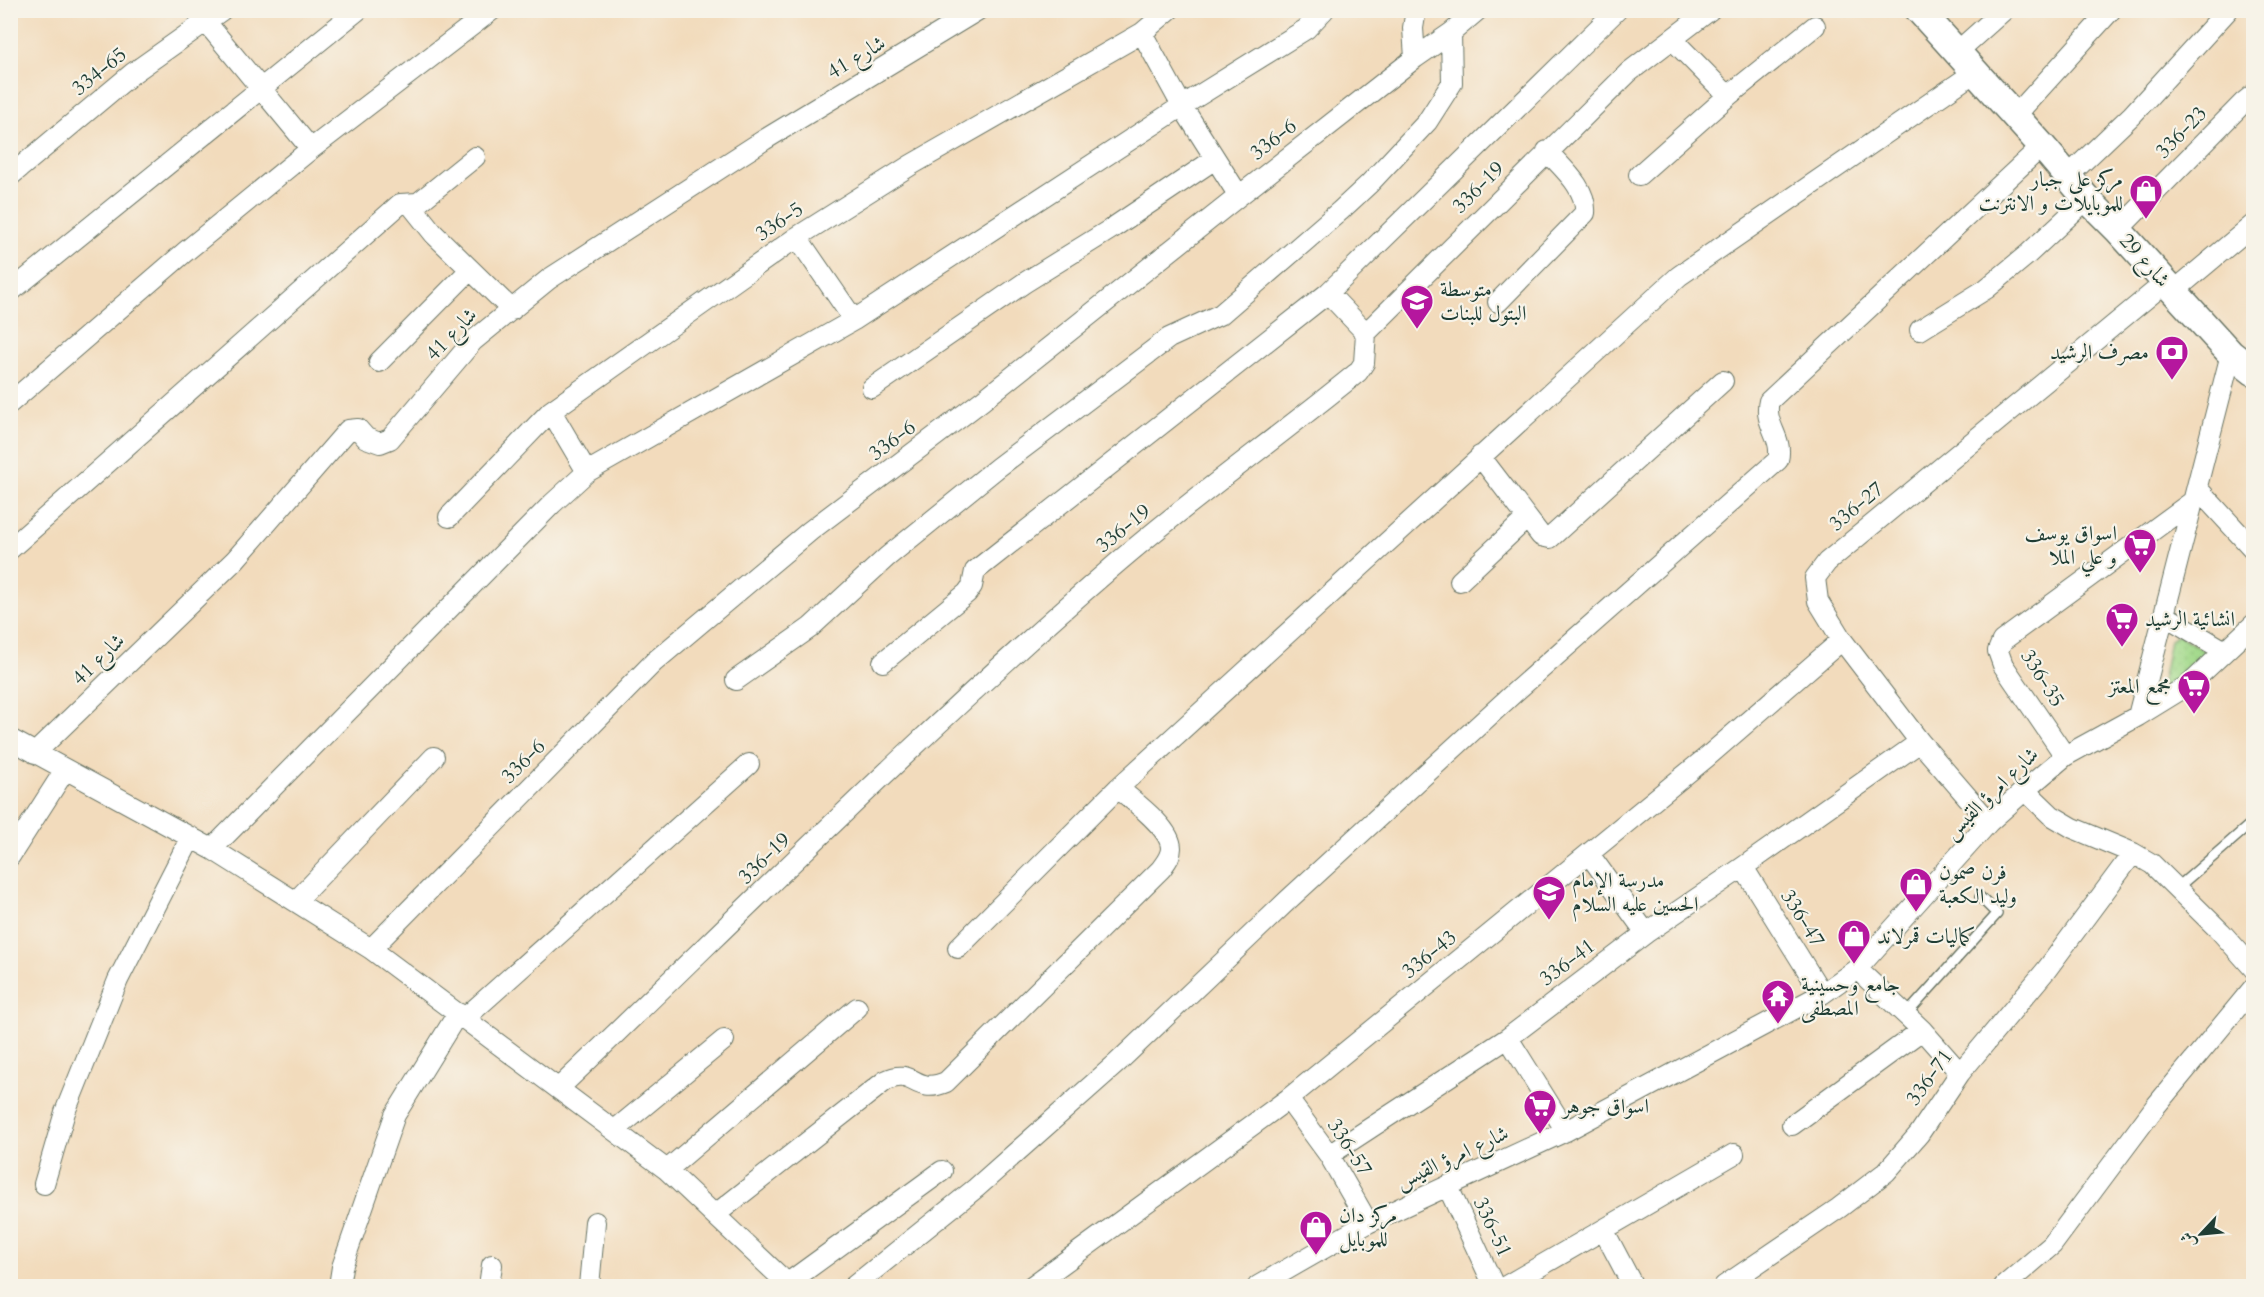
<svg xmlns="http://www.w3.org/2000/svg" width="2264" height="1297" font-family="Cardo,Amiri,serif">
<defs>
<pattern id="grass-dots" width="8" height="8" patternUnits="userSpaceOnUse" patternTransform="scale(1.5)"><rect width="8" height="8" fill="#a3da8b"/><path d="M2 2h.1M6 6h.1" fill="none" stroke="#8cbc79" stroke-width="1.8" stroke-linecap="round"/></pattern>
</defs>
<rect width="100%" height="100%" fill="#f7f3e8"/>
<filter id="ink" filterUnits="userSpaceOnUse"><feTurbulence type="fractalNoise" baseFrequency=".0167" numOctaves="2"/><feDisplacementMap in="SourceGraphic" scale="12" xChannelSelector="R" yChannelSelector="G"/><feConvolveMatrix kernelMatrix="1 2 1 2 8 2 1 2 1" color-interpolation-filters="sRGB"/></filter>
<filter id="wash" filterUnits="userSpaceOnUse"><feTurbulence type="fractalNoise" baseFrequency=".008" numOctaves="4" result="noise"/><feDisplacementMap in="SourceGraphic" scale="24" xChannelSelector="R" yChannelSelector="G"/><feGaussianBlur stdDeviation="1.35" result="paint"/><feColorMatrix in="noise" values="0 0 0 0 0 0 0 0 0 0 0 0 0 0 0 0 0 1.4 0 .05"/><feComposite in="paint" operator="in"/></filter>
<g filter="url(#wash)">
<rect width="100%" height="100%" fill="#f2dbbc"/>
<path fill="url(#grass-dots)" stroke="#618c60" stroke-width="1.5" d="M2178,635L2204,650V657L2173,689H2165L2162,682L2170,640Z"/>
</g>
<g filter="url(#ink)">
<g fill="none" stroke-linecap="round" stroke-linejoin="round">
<g stroke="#697464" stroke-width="12">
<path id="lane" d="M2177,888L2254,821
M1906,1015L1997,914L1980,897"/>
</g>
<g stroke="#697464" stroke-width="22">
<path id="street" d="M196,10L311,149
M1142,33L1182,106L1239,196
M1672,39L1728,96
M1957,52L2004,10
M1415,58L1413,28L1416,10
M2015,116L2111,10
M1639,175L1728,96L1815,26
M10,176L133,73L222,10
M2068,176L2132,115L2228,10
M410,204L434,234L512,310
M2118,230L2244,102L2254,94
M797,237L854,320
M2174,291L2254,224
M10,292L358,10
M1328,293L1366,333
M1498,302L1585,213C1587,188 1563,169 1547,151
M1920,330L1986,289L2027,255L2087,199
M379,362L470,270
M872,388L1024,283L1111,229L1215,159
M10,403L185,252L311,149L492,10
M551,411L587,472
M1480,456L1541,536L1550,538L1723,381
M2197,488L2254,550
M449,517L551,411L797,237L911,165L1142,33L1169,10
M10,549L400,204L418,203L475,157
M1460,581L1527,518
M2164,615L2225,651
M883,662L967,593L972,586L975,571L1328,293L1617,10
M736,680L810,628L887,557L997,468L1169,338L1221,314L1340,211L1369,184L1427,122L1452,83L1451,33
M2138,716L2190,684L2254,624
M10,739L212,849L371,949L667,1170L790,1286
M35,753L235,560L348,430L358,429L366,438L380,443L390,439L473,341L549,279L764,140L978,10
M2065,756L2003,665L1998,651L2002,641L2193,501
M2025,790L2051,815L2073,828L2133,853L2152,864L2221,932L2254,969
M1989,822L1920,742L1842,640L1818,601L1815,578L1827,562L2166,282
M212,849L552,504L587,472L854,320L1182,106L1306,29L1324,10
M1589,854L1646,933
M10,856L65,770
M1743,867L1822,994
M296,901L434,757
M958,948L1118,788L1679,276L1975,72
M371,949L654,662L810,531L983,400L1239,196L1415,58L1451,33L1478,10
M1857,969L1922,1030L1960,1073
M465,1018L749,764
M1508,1038L1566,1131
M559,1088C741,914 919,734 1109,570C1189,500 1276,439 1358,372L1364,363L1366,333L1629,72L1710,10
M1288,1099L1329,1155L1368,1223
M1792,1125L1922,1030
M615,1130L724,1040
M1329,1155L1508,1038L1646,933L1743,867L1920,742
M667,1170L857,1008
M44,1184L65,1112L118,980L191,837
M1448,1187L1494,1286
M716,1214L885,1081C915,1066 913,1096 946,1082L1161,869C1165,863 1171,857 1171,848C1171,828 1133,801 1118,788
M1604,1231L1633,1286
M788,1283L942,1171
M339,1286L342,1267L395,1115L458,1013
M489,1286L492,1265
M589,1286L595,1222
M854,1286L976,1188L1117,1063L1288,900L1515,692L1778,460C1784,437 1763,425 1769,401L2042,146
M1032,1286L1288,1099L1707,757L1842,640
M1258,1286L1368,1223L1566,1131L1822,994L1857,969L1989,822L2025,790L2065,756L2138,716L2231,354
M1506,1286L1734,1154
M1724,1286L1839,1208L1886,1172L1919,1134L1960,1073L2047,969L2133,853
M2004,1286L2052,1245L2155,1107L2254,987"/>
</g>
<g stroke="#697464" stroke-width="30">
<path id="secondary" d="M1919,10L2042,146L2087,199L2118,230L2231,354L2254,372"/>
</g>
<use href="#lane" stroke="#fff" stroke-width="9"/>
<use href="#street" stroke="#fff" stroke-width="20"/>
<use href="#secondary" stroke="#fff" stroke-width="27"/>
</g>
</g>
<defs>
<g id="shop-pin" transform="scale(1.725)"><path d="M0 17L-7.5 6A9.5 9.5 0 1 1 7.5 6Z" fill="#b5179e" stroke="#f7f3e8"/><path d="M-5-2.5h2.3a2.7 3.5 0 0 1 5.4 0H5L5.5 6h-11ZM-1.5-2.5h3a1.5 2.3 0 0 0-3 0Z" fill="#fff"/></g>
<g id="school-pin" transform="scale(1.725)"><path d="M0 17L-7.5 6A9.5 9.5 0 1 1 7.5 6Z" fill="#b5179e" stroke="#f7f3e8"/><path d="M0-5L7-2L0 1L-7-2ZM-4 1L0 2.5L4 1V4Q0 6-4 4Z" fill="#fff"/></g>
<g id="bank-pin" transform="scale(1.725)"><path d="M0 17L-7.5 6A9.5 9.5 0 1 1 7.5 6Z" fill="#b5179e" stroke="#f7f3e8"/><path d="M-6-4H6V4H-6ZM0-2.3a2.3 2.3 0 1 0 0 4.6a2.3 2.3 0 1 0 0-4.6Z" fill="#fff"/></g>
<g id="supermarket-pin" transform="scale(1.725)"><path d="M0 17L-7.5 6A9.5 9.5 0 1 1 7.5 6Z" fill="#b5179e" stroke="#f7f3e8"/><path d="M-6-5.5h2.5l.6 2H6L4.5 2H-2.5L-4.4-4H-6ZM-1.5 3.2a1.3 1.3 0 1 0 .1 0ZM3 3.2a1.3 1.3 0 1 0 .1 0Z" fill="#fff"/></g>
<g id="temple-pin" transform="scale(1.725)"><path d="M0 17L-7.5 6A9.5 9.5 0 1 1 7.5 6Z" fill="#b5179e" stroke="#f7f3e8"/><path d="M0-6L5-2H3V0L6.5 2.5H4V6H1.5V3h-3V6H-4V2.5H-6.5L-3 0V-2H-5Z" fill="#fff"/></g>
</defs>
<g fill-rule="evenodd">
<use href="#shop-pin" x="2146" y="191"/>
<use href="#school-pin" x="1417" y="301"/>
<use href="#bank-pin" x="2172" y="352"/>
<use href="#supermarket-pin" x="2140" y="545"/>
<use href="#supermarket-pin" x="2122" y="619"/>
<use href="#supermarket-pin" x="2194" y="686"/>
<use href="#shop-pin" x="1916" y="884"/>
<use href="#school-pin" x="1549" y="892"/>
<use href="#shop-pin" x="1854" y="936"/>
<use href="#temple-pin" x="1778" y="996"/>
<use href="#supermarket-pin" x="1540" y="1106"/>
<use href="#shop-pin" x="1316" y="1227"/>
</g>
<g text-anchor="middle" stroke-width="4.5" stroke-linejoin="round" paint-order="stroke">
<g font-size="21" fill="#1f3d34" stroke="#f7f3e8">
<text transform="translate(856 57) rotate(-31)" y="7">شارع 41</text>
<text transform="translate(99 71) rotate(-39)" y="7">334-65</text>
<text transform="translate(2181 132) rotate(-46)" y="7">336-23</text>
<text transform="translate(1273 139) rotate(-38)" y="7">336-6</text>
<text transform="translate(1478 187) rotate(-45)" y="7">336-19</text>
<text transform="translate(779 221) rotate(-34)" y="7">336-5</text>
<text transform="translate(2145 260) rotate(48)" y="7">شارع 29</text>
<text transform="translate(451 334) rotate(-46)" y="7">شارع 41</text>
<text transform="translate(892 440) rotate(-37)" y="7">336-6</text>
<text transform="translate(1856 506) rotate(-40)" y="7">336-27</text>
<text transform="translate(1123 528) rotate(-39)" y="7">336-19</text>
<text transform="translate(98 659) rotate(-44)" y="7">شارع 41</text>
<text transform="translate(2043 678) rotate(58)" y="7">336-35</text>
<text transform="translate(523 761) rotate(-45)" y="7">336-6</text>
<text transform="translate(1991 793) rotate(-44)" y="7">شارع امرؤ القيس</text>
<text transform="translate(764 858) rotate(-44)" y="7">336-19</text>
<text transform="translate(1803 918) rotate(58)" y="7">336-47</text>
<text transform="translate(1429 954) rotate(-39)" y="7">336-43</text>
<text transform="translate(1567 962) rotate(-37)" y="7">336-41</text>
<text transform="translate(1929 1077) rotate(-54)" y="7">336-71</text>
<text transform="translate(1350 1147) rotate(57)" y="7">336-57</text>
<text transform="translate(1452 1157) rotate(-25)" y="7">شارع امرؤ القيس</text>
<text transform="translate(1493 1227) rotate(65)" y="7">336-51</text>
</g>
<g font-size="21" fill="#1f3d34" stroke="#f7f3e8" text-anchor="start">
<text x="2123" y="186" text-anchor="end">مركز علي جبار<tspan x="2123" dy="24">للموبايلات و الانترنت</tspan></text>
<text x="1440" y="296">متوسطة<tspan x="1440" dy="24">البتول للبنات</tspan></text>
<text x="2149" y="359" text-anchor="end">مصرف الرشيد</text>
<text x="2117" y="540" text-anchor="end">اسواق يوسف<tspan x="2117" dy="24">و علي الملا</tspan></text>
<text x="2145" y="626">انشائية الرشيد</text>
<text x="2171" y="693" text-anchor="end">مجمع المعتز</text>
<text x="1939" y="879">فرن صمون<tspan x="1939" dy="24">وليد الكعبة</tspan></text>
<text x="1572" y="887">مدرسة الإمام<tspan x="1572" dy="24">الحسين عليه السلام</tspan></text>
<text x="1877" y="943">كماليات قمرلاند</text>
<text x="1801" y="991">جامع وحسينية<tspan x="1801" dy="24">المصطفى</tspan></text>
<text x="1563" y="1113">اسواق جوهر</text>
<text x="1339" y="1222">مركز دان<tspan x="1339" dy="24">للموبايل</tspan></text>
</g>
</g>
<rect width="2264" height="1297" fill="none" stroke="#f7f3e8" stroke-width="36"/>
<g transform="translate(2201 1234) rotate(244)" stroke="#f7f3e8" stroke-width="4.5" paint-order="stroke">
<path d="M0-4.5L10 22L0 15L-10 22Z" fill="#1f3d34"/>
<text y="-9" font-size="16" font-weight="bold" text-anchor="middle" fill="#1f3d34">ش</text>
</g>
</svg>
